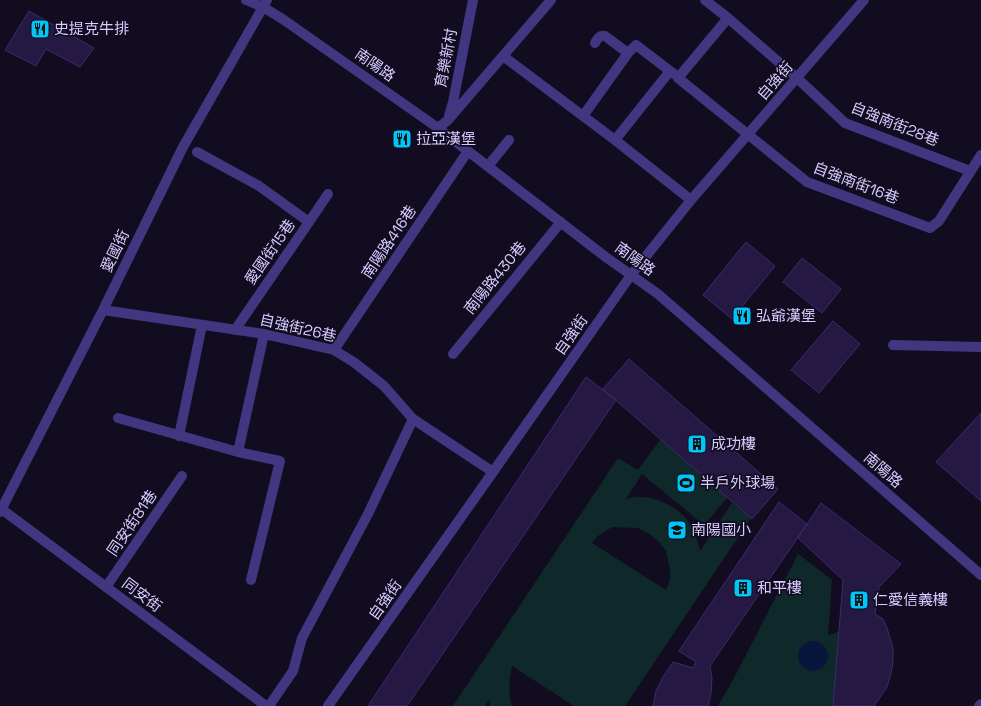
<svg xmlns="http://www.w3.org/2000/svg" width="981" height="706" font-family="'Space Grotesk','Noto Sans TC',sans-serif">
<rect width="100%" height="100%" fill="#120c20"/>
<path fill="#0f292a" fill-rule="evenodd" d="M663,436L732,492L704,525L642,474L626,499C629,498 632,497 635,497C651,495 674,505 684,516C693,526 697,538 700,551L732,503L751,518L625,706H574L512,666C509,679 508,693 512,706H490V699L485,706H453L618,458L638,470ZM613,527L638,528L651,535L660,543L666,551L670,570V580L666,590L592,543C597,535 605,531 613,527Z
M798,554L832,580L828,636L839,631L833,706H718L734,678Z"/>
<path fill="#08163e" d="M798 656a15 15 0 1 1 30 0a15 15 0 1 1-30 0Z"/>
<path fill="#251842" stroke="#3e2a6e" d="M29,11L94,48L80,67L46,49L36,66L5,50Z
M746,242L775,266L732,319L703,295Z
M802,258L841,289L822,313L783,282Z
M833,321L860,344L819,393L791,370Z
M629,359L778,489L752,519L603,389Z
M586,377L616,400L407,706H368Z
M981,413V501L936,462Z
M779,502L807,524L710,666L712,678L711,693L708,706H653L656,691L663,677L673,662L693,668L696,662L679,651Z
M821,503L901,564L879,587L875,614L883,619L887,628L893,648V661L891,673L887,687L874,706H833L843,580L798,538Z"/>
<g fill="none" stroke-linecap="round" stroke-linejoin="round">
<path stroke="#413780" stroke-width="10" d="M246,0L263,7L284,20L438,128L607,258L658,294L981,575
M705,0L728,18L797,78L845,123L970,171
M728,18L678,78L807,182L930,228L939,221L981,155
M595,43C598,38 599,35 605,36L628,53
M503,56L615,140
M670,71L615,140L691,200
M449,116L453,102L473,0
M583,116L628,53L636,45L674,74
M438,128L448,120L551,0
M197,152L259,186L309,222L235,330
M488,166L509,140
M309,222L328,194
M103,310L264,334L334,350L355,363L384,386L413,419L493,472
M893,345L981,347
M334,350L468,151
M453,354L561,222
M118,418L238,452
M179,436L202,325
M0,508L266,706
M0,512L103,310L183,147L267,0
M251,580L280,461L238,452L264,334
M106,587L182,476
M269,706L293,671L302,638L368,514L413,419
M328,706L493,472L631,275L691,200L864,0
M979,706L981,704"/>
</g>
<defs>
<g id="restaurant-square" transform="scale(1)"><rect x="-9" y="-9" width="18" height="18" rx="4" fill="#00c6f7" stroke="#120c20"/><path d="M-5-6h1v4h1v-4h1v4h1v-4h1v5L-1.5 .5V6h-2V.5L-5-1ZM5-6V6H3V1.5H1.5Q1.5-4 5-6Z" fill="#111"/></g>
<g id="building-square" transform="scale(1)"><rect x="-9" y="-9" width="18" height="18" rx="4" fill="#00c6f7" stroke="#120c20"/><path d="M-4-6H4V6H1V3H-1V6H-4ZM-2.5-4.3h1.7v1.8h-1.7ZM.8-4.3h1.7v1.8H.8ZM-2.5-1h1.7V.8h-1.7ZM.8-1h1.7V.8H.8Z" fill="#111"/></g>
<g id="stadium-square" transform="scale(1)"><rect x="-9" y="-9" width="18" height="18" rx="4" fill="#00c6f7" stroke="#120c20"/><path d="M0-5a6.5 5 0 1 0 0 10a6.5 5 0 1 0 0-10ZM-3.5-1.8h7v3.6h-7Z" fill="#111"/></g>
<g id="school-square" transform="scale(1)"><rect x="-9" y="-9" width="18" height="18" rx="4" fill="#00c6f7" stroke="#120c20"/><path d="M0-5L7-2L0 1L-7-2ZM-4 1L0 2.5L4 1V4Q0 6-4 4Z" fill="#111"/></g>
</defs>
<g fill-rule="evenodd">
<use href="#restaurant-square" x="40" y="29"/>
<use href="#restaurant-square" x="402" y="139"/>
<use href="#restaurant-square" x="742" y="316"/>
<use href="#building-square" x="697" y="444"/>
<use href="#stadium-square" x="686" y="483"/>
<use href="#school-square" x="677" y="530"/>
<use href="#building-square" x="743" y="588"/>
<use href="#building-square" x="859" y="600"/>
</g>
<g text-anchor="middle" stroke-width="3.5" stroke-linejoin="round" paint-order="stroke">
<g font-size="15" fill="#d7ccff" stroke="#120c20" text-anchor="start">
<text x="54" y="34">史提克牛排</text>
<text x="416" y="144">拉亞漢堡</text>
<text x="756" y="321">弘爺漢堡</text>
<text x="711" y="449">成功樓</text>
<text x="700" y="488">半戶外球場</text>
<text x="691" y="535">南陽國小</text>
<text x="757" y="593">和平樓</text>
<text x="873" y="605">仁愛信義樓</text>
</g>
<g font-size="15" fill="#d7ccff" stroke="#120c20">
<text transform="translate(446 58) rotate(-79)" y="5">育樂新村</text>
<text transform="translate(375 65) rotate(35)" y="5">南陽路</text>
<text transform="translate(775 81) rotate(-49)" y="5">自強街</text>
<text transform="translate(895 124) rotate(22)" y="5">自強南街28巷</text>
<text transform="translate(856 183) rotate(21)" y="5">自強南街16巷</text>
<text transform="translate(389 242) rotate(-56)" y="5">南陽路416巷</text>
<text transform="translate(115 251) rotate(-64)" y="5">愛國街</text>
<text transform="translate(270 252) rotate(-55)" y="5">愛國街15巷</text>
<text transform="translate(635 259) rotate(36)" y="5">南陽路</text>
<text transform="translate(495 278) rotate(-51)" y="5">南陽路430巷</text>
<text transform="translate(298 328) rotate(13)" y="5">自強街26巷</text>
<text transform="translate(571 335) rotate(-55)" y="5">自強街</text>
<text transform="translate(883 470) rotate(41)" y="5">南陽路</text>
<text transform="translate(132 523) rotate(-56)" y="5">同安街81巷</text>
<text transform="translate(142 595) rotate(37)" y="5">同安街</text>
<text transform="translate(385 600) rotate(-55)" y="5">自強街</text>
</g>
</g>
</svg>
